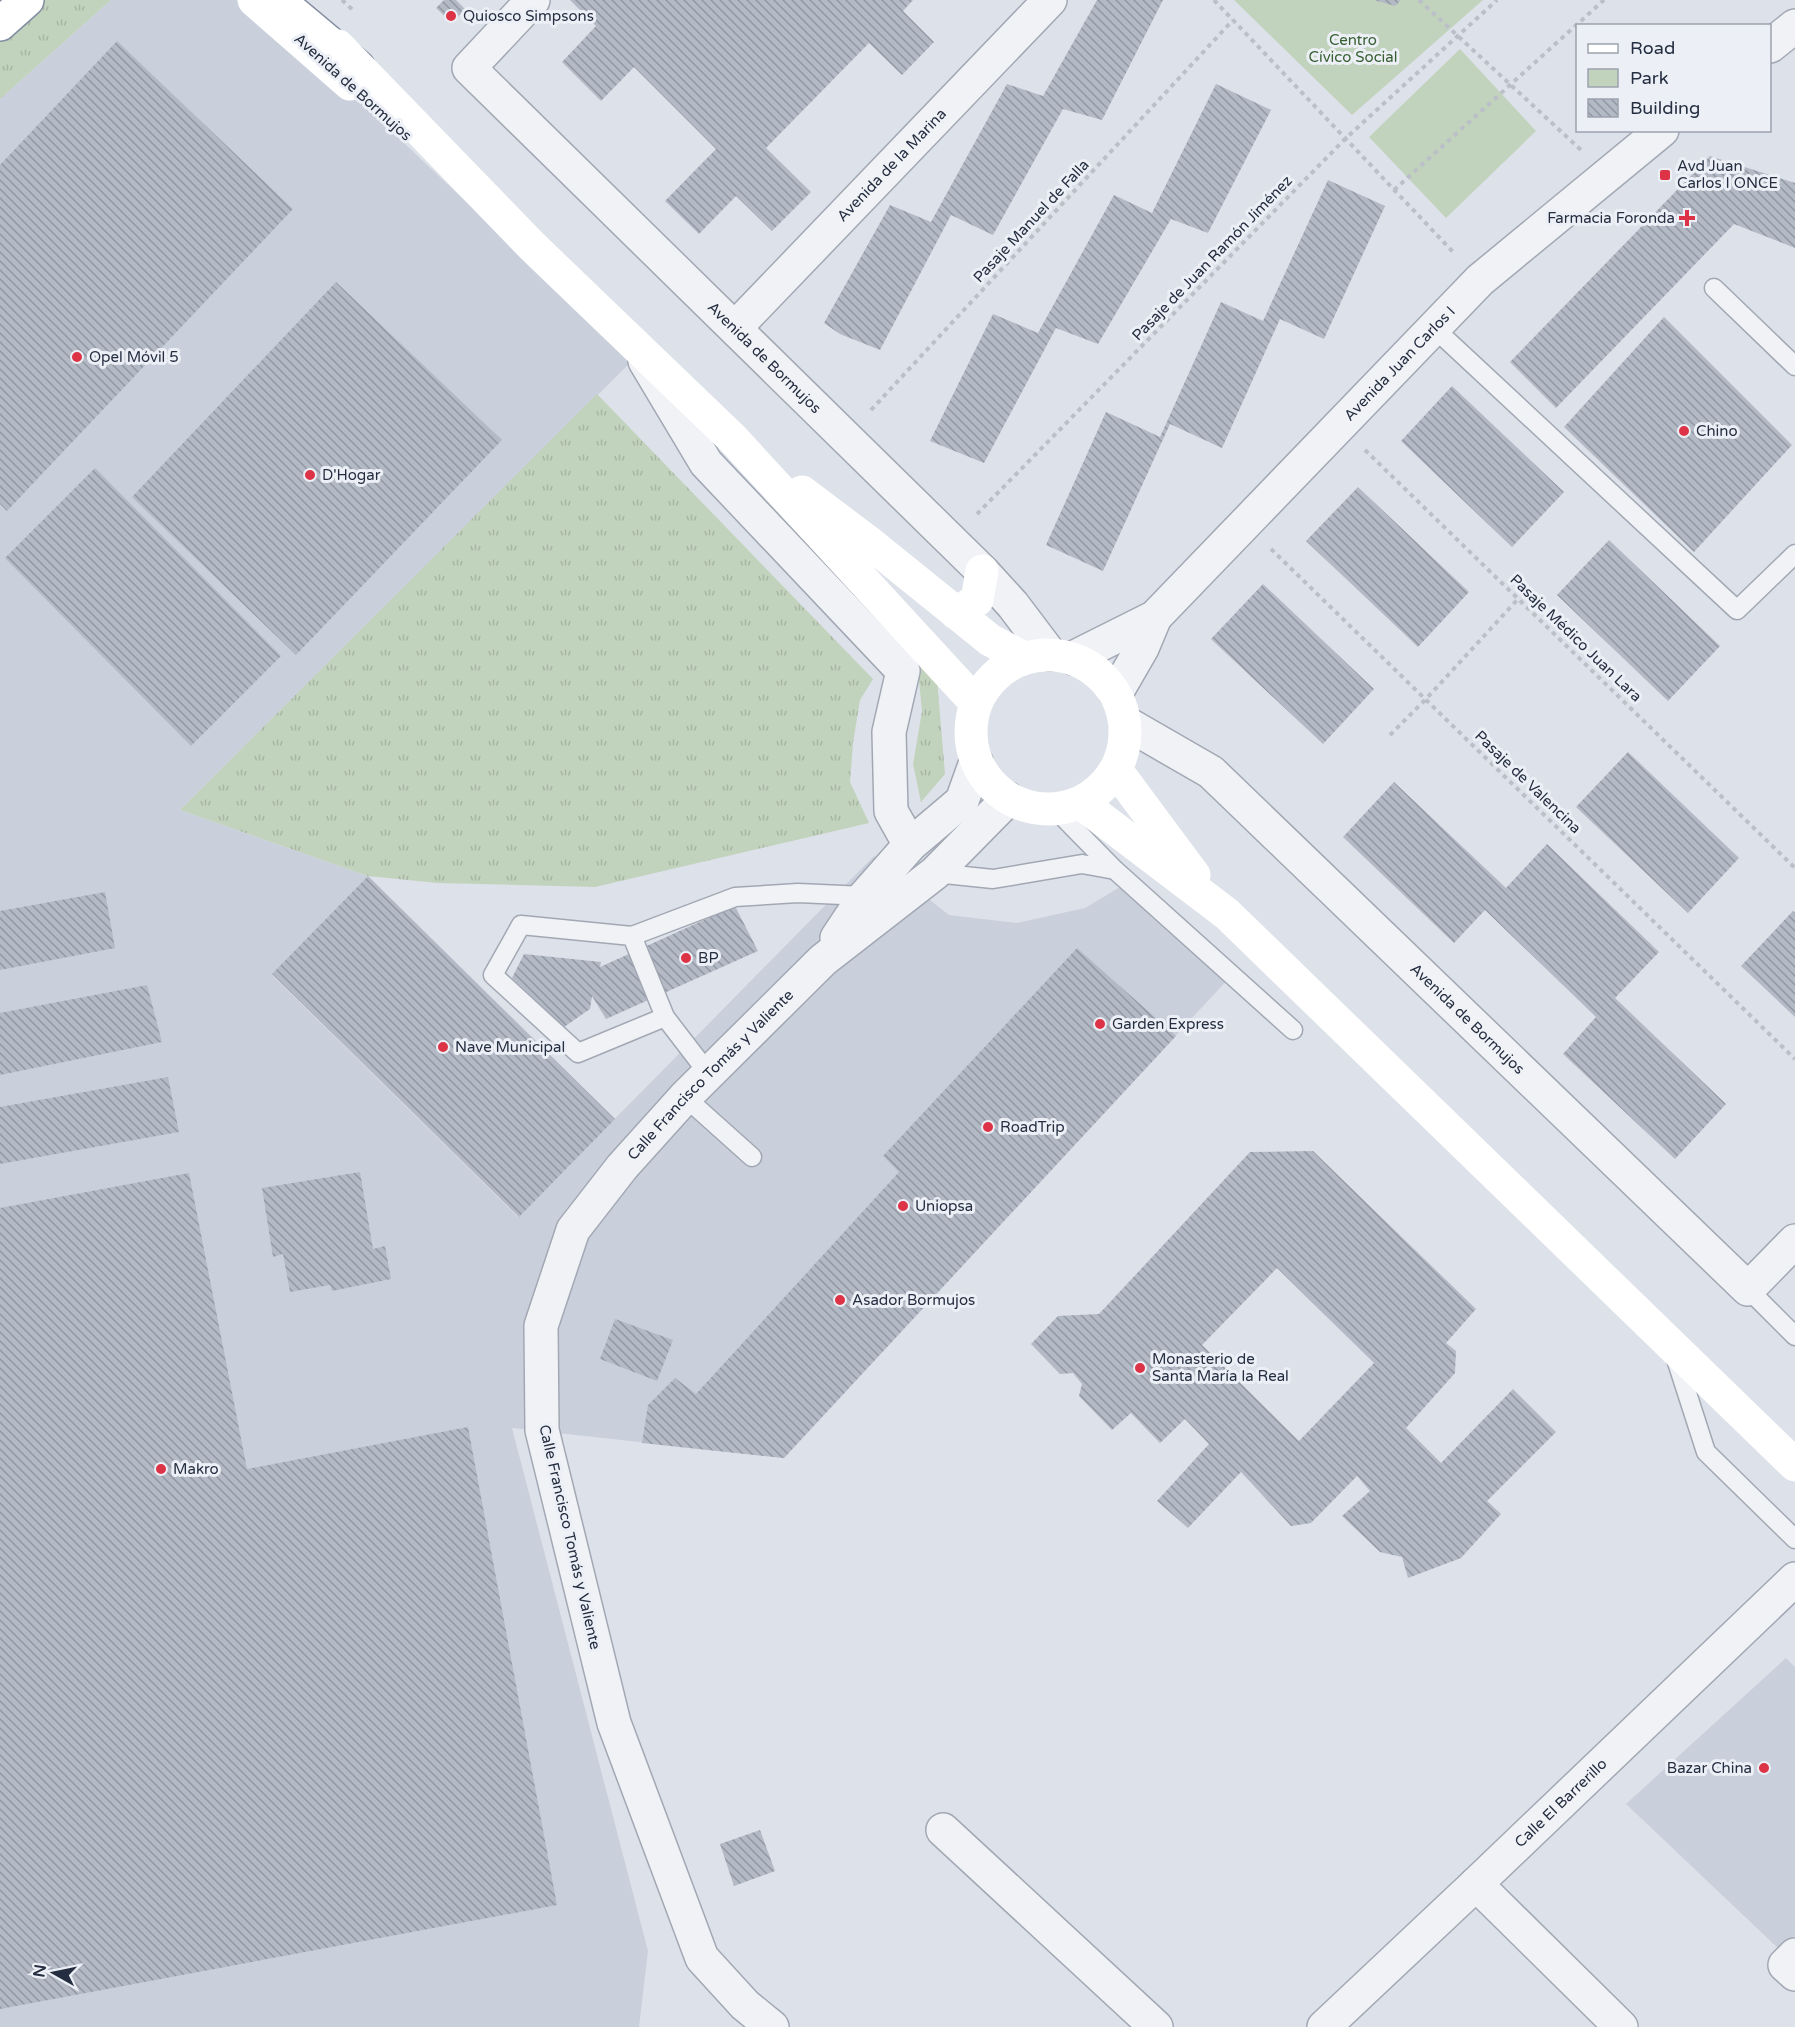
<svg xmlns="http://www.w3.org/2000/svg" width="1795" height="2027" font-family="'Varela Round',sans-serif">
<defs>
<pattern id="grass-tufts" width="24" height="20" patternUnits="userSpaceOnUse" patternTransform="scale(1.5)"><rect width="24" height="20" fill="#c2d3bd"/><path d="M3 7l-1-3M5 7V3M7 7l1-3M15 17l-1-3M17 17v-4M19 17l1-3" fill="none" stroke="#a7b5a4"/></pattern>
<pattern id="building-back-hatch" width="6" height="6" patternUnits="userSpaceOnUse" patternTransform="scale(1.5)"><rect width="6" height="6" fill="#b3bac6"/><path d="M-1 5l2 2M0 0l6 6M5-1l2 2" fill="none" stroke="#9198a2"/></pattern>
</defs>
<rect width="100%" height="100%" fill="#dde1e9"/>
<path fill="#cad0db" d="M111,0H253L633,360L180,810L368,876L272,975L518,1217L874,856L949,915L1017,923L1085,908L1135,878L1232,975L784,1458L512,1428L648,1951L639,2027H0V99Z
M1786,1658L1795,1667V1935L1780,1950L1626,1804Z"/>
<path fill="url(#grass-tufts)" d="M0,0H111L0,99Z
M597,394L873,679L860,700L853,743L850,782L869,823L595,887L437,883L368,876L180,810Z
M895,635L937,679L945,774L921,802L913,764L922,711L918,670Z"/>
<path fill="#c2d3bd" d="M1234,0H1483L1352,115Z
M1460,49L1536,131L1446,218L1369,137Z"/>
<path fill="url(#building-back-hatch)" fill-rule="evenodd" d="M444,0H456L465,9L452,23L436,8Z
M570,0H913L903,11L934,42L902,75L869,43L766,148L811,192L772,231L736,196L699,234L665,201L716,149L634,67L601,101L562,62L596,26Z
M1097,0H1163L1102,120L1063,109L993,235L951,215L880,350L840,334L824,323L890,205L931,222L1007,84L1043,96Z
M1374,0H1401L1395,6Z
M117,41L293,209L7,511L0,504V165Z
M1216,84L1271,110L1208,233L1171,219L1098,344L1056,328L984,463L930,441L993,314L1038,333L1114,195L1152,213Z
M1710,156L1795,183V248L1734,224L1556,408L1510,362Z
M1328,180L1385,206L1324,339L1280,319L1222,448L1170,424L1103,571L1046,545L1106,412L1160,437L1221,302L1263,321Z
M336,282L502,440L296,655L132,497Z
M1664,317L1792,445L1694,552L1564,427Z
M1452,386L1564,492L1512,547L1401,441Z
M95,468L281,656L191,746L5,558Z
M1358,487L1469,592L1418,647L1306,541Z
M1609,540L1720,646L1668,701L1557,595Z
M1263,584L1374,689L1323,744L1211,639Z
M1628,752L1739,858L1688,913L1576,807Z
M1394,782L1506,888L1547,844L1659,952L1615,998L1726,1104L1675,1159L1563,1054L1596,1017L1485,910L1454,943L1343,837Z
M368,876L615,1119L519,1217L272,974Z
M105,892L115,948L0,970V911Z
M735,906L758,951L606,1019L592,996L590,1009L564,1027L512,978L524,954L601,962L600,967Z
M1793,911L1795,913V1017L1741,966Z
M1077,948L1176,1036L784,1458L642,1443L648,1405L675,1378L696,1394L899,1172L883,1156Z
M147,985L162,1042L0,1075V1013Z
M168,1077L179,1132L0,1164V1107Z
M1313,1151L1476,1309L1446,1343L1456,1351L1455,1373L1406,1428L1441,1463L1513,1389L1556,1432L1487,1501L1501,1514L1461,1558L1408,1578L1402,1557L1380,1552L1342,1516L1370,1491L1357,1476L1311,1523L1291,1526L1241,1472L1188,1528L1157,1501L1209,1444L1185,1419L1160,1443L1131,1413L1112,1430L1079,1396L1082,1384L1073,1373L1060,1374L1031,1344L1058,1316L1099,1314L1250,1152ZM1277,1268L1374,1363L1299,1441L1202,1345Z
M360,1172L373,1249L385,1246L391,1279L332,1291L330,1285L290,1292L283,1254L273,1257L262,1188Z
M189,1173L247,1469L468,1427L557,1905L0,2009V1208Z
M615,1319L673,1340L657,1381L600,1359Z
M760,1830L775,1871L734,1886L720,1844Z"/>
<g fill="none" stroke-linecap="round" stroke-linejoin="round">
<g stroke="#a2a8b3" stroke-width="21">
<path id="service" d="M1714,288L1795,366
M1434,328L1737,610L1795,554
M1056,810L1115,870L1293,1030
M935,873L993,879L1082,864L1115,870
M632,936L521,925L493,975L578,1053L665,1017
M708,1073L665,1017L632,936L735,897L798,893L865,896
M685,1097L752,1157
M1748,1289L1795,1336
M1675,1356L1706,1452L1795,1539"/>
</g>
<g stroke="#a2a8b3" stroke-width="36">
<g id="minor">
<path id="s1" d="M533,0L469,68L982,571L1013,605L1050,654"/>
<path d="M1770,46L1795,26"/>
<path id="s2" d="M735,328L1050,0"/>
<path d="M645,361L706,463L903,671L889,732L891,811L910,845"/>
<path id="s3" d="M1073,658L1155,617L1480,280L1662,130"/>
<path d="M1116,693L1142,648L1155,617"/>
<path id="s4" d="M1126,723L1211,772L1748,1289L1795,1241"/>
<path d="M837,938L865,896L910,845L962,801L976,762"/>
<path d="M943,1830L1156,2027"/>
<path d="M1476,1884L1621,2027"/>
<path d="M1795,1955L1785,1965L1795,1974"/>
<path id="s5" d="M772,2027L745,2005L702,1958L614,1723L542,1430L541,1326L573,1230L622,1167L685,1097L823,960L935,873L1008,799"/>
<path id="s6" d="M1324,2027L1476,1884L1795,1579"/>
</g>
</g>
<g stroke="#838da1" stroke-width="36">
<path id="motorway" d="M278,0L358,67
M0,24L27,0"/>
</g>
<path stroke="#bbbfc7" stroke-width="4" stroke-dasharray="4.5 4.5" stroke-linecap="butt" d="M342,0L355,12
M1214,0L1455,254
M1419,0L1581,150
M1394,190L1604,0
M871,410L1233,20
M1365,450L1795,868
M977,514L1345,139L1497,0
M1271,549L1795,1059
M1390,735L1426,699L1518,599"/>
<use href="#service" stroke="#f0f2f6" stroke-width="18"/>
<use href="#minor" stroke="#f0f2f6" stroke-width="33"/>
<path stroke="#fff" stroke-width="33" d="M254,0L350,84
M338,46L532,246L733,439L976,703
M802,492L871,544L990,640L1024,658
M956,613L977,600L982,571
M971 732a77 77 0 1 1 154 0a77 77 0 1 1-154 0Z
M1116,770L1194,875
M1081,803L1227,914L1795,1465"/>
<use href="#motorway" stroke="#fff" stroke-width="33"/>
</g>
<g fill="#dd3346" stroke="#ecf0f6" stroke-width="2">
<circle cx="451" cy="16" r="6"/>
<rect x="1659" y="169" width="12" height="12" rx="3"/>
<path d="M1684 209h6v6h6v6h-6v6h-6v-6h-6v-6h6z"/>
<circle cx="77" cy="357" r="6"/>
<circle cx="1684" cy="431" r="6"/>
<circle cx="310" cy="475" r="6"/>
<circle cx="686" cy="958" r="6"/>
<circle cx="1100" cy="1024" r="6"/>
<circle cx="443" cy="1047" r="6"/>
<circle cx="988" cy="1127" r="6"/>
<circle cx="903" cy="1206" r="6"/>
<circle cx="840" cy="1300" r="6"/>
<circle cx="1140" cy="1368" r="6"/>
<circle cx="161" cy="1469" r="6"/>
<circle cx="1764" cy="1768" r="6"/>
</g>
<g text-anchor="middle" stroke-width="6" stroke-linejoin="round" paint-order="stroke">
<g font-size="15" fill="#252e41" stroke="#ecf0f6" text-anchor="start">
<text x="463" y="21">Quiosco Simpsons</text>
<text x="1677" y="171">Avd Juan<tspan x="1677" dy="17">Carlos I ONCE</tspan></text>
<text x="1675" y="223" text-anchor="end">Farmacia Foronda</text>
<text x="89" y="362">Opel Móvil 5</text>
<text x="1696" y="436">Chino</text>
<text x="322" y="480">D'Hogar</text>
<text x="698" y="963">BP</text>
<text x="1112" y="1029">Garden Express</text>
<text x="455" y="1052">Nave Municipal</text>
<text x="1000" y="1132">RoadTrip</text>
<text x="915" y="1211">Uniopsa</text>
<text x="852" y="1305">Asador Bormujos</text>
<text x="1152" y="1364">Monasterio de<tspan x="1152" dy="17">Santa María la Real</tspan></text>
<text x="173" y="1474">Makro</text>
<text x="1752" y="1773" text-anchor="end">Bazar China</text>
</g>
<g font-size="15" fill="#375e30" stroke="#ecf0f6">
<text x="1353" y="45">Centro<tspan x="1353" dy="17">Cívico Social</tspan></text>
</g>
<g font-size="15" fill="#252e41" stroke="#ecf0f6">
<text transform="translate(353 87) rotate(42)" y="5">Avenida de Bormujos</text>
<text dy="5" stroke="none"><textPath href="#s2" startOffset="226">Avenida de la Marina</textPath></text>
<text transform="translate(1031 221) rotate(-47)" y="5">Pasaje Manuel de Falla</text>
<text transform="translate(1212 258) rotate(-46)" y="5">Pasaje de Juan Ramón Jiménez</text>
<text dy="5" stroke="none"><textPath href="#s1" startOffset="507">Avenida de Bormujos</textPath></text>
<text dy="5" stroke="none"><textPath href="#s3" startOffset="444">Avenida Juan Carlos I</textPath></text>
<text transform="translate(1576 638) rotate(44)" y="5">Pasaje Médico Juan Lara</text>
<text transform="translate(1528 782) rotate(44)" y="5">Pasaje de Valencina</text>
<text dy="5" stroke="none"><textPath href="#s4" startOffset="454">Avenida de Bormujos</textPath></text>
<text dy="5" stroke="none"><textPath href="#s5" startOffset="1064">Calle Francisco Tomás y Valiente</textPath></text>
<text transform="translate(570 1537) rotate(77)" y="5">Calle Francisco Tomás y Valiente</text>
<text dy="5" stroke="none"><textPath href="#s6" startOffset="326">Calle El Barrerillo</textPath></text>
</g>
</g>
<rect x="1576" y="24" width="195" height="108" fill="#ecf0f6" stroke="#9ca2ae" stroke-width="1.5"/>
<rect x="1588" y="44" width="30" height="9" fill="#ffffff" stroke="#9ca2ae" stroke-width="1.5"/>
<text x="1630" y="54" font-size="18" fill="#252e41">Road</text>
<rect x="1588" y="69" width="30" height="18" fill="#c2d3bd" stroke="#9ca2ae" stroke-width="1.5"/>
<text x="1630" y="84" font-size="18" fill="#252e41">Park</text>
<rect x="1588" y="99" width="30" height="18" fill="url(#building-back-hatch)" stroke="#9ca2ae" stroke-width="1.5"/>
<text x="1630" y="114" font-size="18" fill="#252e41">Building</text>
<g transform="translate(54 1973) rotate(279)" stroke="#ecf0f6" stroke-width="4.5" paint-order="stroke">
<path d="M0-4.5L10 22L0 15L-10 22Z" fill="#252e41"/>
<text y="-9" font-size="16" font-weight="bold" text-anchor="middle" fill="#252e41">N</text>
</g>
</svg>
